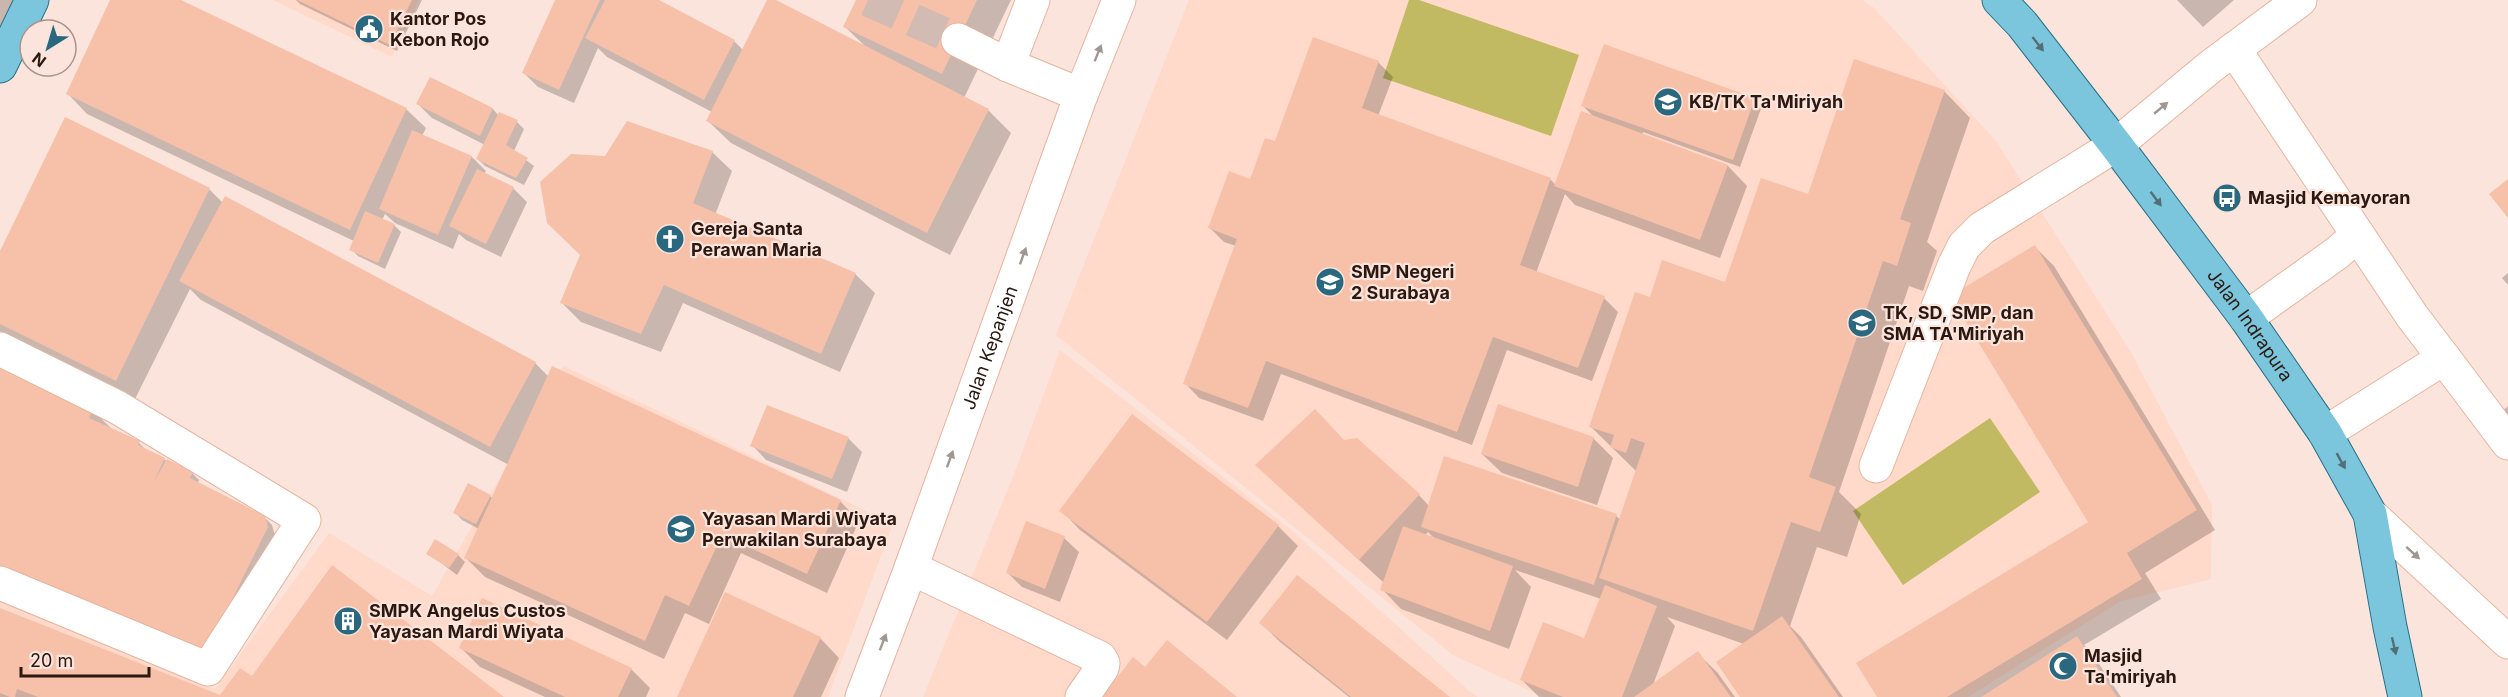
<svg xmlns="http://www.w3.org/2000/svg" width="2508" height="697" font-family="Inter,sans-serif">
<rect width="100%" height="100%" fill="#fbe4db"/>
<path fill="#ffd9c9" d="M273,0H419L392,57Z
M1189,0H1862L1874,8L1996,141L2129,349L2212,505L2211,579L2121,601L1968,697H1544L1453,655L1056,335Z
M1060,350L1289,528L1469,691L1478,697H923L1016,469Z
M564,366L893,524L828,697H0V602L215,689L329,533L432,596Z"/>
<path fill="#c2ba62" d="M1409,0H1419L1579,55L1551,136L1383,78Z
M1990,418L2040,492L1903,585L1853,511Z"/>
<path fill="#0003" fill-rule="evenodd" d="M0,0H40L0,64Z
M112,0H178L406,109L426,128L422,136L472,157L486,171L484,174L513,188L527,202L501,257L466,240L459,234L453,249L395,223L385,214L382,220L394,225L401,232L385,269L358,256L351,249L354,241L87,114L68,94Z
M296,0H422L397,51L300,4Z
M557,0H655L734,41L744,51L769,0L865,46L845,27L858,0H1011L964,98L988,110L1011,133L950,255L731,143L708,121L712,112L607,57L598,48L574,103L538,87L524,73Z
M2177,0H2234L2203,27Z
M1378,62L1393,77L1378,116L1551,180L1556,185L1594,117L1583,106L1754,99L1762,106L1740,167L1643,132L1642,135L1728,166L1747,186L1720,258L1575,205L1565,194L1536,273L1604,298L1618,312L1592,381L1507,350L1472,445L1281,374L1263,421L1199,398L1185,383L1236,246L1224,242L1210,228L1251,181L1275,143Z
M430,79L493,109L499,116L517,122L524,129L514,151L534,166L524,185L485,166L478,159L485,145L432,118L418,104Z
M1944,91L1970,118L1927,242L1937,251L1923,291L1909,286L1839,492L1861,514L1847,557L1817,547L1790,626L1801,637L1843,697H1742L1744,644L1667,617L1675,626L1653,685L1697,653L1717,672L1735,697H1539L1522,680L1585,640L1601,599L1515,570L1531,587L1509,649L1401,609L1382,589L1384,583L1280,487L1344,442L1419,495L1429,506L1616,516L1621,520L1637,472L1590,426L1650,299L1726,284L1809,196ZM1428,532L1435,539L1425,535Z
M66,119L210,190L223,203L535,363L549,377L840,501L859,521L827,593L741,553L709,624L685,613L664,659L485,577L466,558L479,529L462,520L455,512L490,496L493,499L509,465L201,300L190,289L135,399L0,333V255Z
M712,152L732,171L715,215L855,274L875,293L840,372L683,303L661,352L581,322L562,303L582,255L606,157Z
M2035,247L2054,266L2215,530L2145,573L2161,599L2084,645L2091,652L2121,697H1879L2090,522Z
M2508,273V285L2502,278Z
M2508,406V435L2494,418Z
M92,410L112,429L139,443L147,451L167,461L192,473L199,480L198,483L264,517L272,525L275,535L214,657L0,585Z
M1132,416L1278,526L1298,546L1227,640L1080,530L1061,510Z
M848,438L862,452L847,492L766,460L752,445Z
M1593,438L1613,458L1597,505L1502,473L1482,454Z
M1027,523L1064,538L1079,552L1060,602L1022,587L1008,573Z
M428,553L458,555L465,562L457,575Z
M0,610L221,696L252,678L502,697H0Z
M1261,623L1448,697H1349L1280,642Z
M820,638L839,658L821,697H679Z
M460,647L631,669L650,688L646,697H545L480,667Z"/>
<path fill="#f6c0a9" d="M110,0H181L407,108L350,230L66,94Z
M297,0H412L390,45Z
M555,0H600L559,90L522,73Z
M605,0H659L735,40L704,100L585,38Z
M767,0H776L989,109L927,233L706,121Z
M856,0H977L942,74L843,27Z
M1313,37L1379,61L1362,108L1551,178L1520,265L1605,296L1578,368L1493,337L1457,432L1266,361L1248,408L1183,384L1237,239L1208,228L1229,171L1250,179L1265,138L1275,141Z
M1604,44L1755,98L1733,160L1581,106Z
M1854,59L1945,90L1900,219L1911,223L1897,266L1883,261L1809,477L1836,487L1820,532L1791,522L1753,631L1599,578L1645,443L1631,438L1626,453L1610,447L1614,435L1589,427L1635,292L1650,297L1662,260L1725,282L1761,178L1808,194Z
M430,77L493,108L480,136L416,104Z
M1581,111L1728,165L1700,240L1554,186Z
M499,112L518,120L506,145L528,158L516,178L476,159Z
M65,117L210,188L116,381L0,324V251Z
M627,121L713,151L693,203L856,273L821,354L664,285L641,334L560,303L580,255L547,223L540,182L571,154L605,156Z
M412,130L472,156L438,235L379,209Z
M477,169L514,187L486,244L449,226Z
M2508,179V218L2489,194Z
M225,196L536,362L490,447L179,281Z
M365,211L395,224L378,263L349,250Z
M2035,245L2197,510L2127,553L2142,579L1947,697H1877L1856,663L2088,522L1950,296Z
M0,364L93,409L89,418L140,441L138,445L165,458L154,481L167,459L193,472L190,478L265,516L268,527L207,650L196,654L0,576Z
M552,366L841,500L807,574L722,535L689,606L665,595L645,641L464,558Z
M1498,404L1594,437L1578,487L1481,454Z
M767,405L849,437L832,479L750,446Z
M1315,409L1344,440L1357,438L1420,494L1359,560L1255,465Z
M1132,414L1279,525L1207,622L1059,511Z
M1444,456L1617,514L1594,585L1421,527Z
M468,483L491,495L476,524L453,513Z
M1026,521L1065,536L1045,589L1006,573Z
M1403,526L1513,566L1490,631L1380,590Z
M435,539L459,554L449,568L426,554Z
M332,565L504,697H38L17,689L15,697H10L0,693V608L220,695L240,668L252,676Z
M1297,575L1450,697H1351L1259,623Z
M1605,585L1657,606L1622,697H1563L1520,680L1543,622L1584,638Z
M725,592L821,637L793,697H677Z
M482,598L632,668L618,697H565L459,648Z
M1782,616L1839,697H1740L1716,662Z
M2077,636L2117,697H1981Z
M1167,640L1237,697H1102L1133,657L1145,667Z
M1698,651L1731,697H1634Z"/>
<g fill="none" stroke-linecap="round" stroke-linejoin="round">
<path stroke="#d1bbb2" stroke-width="33" stroke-dasharray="33 16" stroke-linecap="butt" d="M868,0L958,40"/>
<g stroke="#e8b39d" stroke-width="35">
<g id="minor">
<path d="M958,40L1008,65L1081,95"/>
<path d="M2234,49L2412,316L2444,358L2325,433"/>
<path d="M1008,65L1033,0"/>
<path d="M2246,318L2337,253L2358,235"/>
<path d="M0,349L117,407L304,520L208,669L0,583"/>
<path d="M2444,358L2508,443"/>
<path d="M1876,466L1954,266L1964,246L1982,228L2116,145L2210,67L2300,0"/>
<path d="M2370,514L2508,642"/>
<path d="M911,568L1100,658L1103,663L1102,668L1082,697"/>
<path id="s1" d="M862,697L911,568L1081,95L1119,0"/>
</g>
</g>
<g stroke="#267086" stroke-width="35">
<g id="major">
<path id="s2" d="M1999,0L2022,24L2116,145L2246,318L2325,433L2370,514L2390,627L2405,697"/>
<path d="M0,66L32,0"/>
</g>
</g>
<use href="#minor" stroke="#fff" stroke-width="33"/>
<use href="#major" stroke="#7bc6dc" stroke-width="33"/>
</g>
<defs><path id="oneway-solid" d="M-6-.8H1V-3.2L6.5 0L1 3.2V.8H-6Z" transform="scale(1.5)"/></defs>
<g fill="#536f76">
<use href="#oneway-solid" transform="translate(2038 44) rotate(52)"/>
<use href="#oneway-solid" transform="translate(2156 199) rotate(53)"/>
<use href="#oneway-solid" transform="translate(2341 461) rotate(61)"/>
<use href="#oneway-solid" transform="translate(2394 646) rotate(77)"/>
</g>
<g fill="#a09793">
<use href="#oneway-solid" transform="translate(1098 53) rotate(-68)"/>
<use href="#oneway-solid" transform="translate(2161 108) rotate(-40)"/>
<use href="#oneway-solid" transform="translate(1023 256) rotate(-70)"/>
<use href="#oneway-solid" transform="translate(950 459) rotate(-70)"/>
<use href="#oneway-solid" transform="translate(2413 553) rotate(42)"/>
<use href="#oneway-solid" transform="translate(883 642) rotate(-69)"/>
</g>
<defs>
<g id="civic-disc" transform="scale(1.5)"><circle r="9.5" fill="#29687e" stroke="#fbe4db"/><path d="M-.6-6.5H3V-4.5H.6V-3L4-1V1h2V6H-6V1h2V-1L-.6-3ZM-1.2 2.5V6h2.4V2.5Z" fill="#fff"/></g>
<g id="school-disc" transform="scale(1.5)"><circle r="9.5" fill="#29687e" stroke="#fbe4db"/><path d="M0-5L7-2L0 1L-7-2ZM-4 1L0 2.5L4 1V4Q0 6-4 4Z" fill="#fff"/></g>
<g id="bus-disc" transform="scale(1.5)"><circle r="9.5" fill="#29687e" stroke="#fbe4db"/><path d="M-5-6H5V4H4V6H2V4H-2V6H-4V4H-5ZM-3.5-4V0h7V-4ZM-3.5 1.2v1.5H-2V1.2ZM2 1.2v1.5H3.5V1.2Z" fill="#fff"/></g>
<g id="church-disc" transform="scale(1.5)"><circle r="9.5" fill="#29687e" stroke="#fbe4db"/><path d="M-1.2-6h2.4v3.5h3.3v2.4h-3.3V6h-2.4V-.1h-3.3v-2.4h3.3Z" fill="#fff"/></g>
<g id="building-disc" transform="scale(1.5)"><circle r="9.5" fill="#29687e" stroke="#fbe4db"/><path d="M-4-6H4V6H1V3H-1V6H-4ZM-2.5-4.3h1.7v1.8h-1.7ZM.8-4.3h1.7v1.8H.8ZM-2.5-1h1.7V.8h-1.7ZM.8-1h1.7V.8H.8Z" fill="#fff"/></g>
<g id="mosque-disc" transform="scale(1.5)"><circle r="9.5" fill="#29687e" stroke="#fbe4db"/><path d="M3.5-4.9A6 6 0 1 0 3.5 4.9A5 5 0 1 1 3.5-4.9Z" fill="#fff"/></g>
</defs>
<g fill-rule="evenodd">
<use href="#civic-disc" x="369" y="29"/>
<use href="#school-disc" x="1668" y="102"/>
<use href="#bus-disc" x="2227" y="198"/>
<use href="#church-disc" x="670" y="239"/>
<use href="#school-disc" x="1330" y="282"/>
<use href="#school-disc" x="1862" y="323"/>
<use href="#school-disc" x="681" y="529"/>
<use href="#building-disc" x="348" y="621"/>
<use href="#mosque-disc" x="2063" y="666"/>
</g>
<g text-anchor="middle" stroke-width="4.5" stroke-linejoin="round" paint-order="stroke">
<g font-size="18" font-weight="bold" fill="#2b1810" stroke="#fbe4db" text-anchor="start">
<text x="390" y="25">Kantor Pos<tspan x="390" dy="21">Kebon Rojo</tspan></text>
<text x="1689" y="108">KB/TK Ta'Miriyah</text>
<text x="2248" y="204">Masjid Kemayoran</text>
<text x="691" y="235">Gereja Santa<tspan x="691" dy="21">Perawan Maria</tspan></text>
<text x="1351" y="278">SMP Negeri<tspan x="1351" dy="21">2 Surabaya</tspan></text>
<text x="1883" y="319">TK, SD, SMP, dan<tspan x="1883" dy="21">SMA TA'Miriyah</tspan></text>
<text x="702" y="525">Yayasan Mardi Wiyata<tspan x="702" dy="21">Perwakilan Surabaya</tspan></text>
<text x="369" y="617">SMPK Angelus Custos<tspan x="369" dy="21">Yayasan Mardi Wiyata</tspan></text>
<text x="2084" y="662">Masjid<tspan x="2084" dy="21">Ta'miriyah</tspan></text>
</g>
<g font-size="18" fill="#2b1810" stroke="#fbe4db">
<text dy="6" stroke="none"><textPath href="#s2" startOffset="411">Jalan Indrapura</textPath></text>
<text dy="6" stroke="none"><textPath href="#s1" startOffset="372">Jalan Kepanjen</textPath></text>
</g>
</g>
<g transform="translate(48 48) rotate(217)"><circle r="28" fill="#fbe4db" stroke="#a8928a" stroke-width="1.5"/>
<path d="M0-4.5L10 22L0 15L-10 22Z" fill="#29687e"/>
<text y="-9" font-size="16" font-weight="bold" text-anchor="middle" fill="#2b1810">N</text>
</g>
<path d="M21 667v9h128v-9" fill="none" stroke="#2b1810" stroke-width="3"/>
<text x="30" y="667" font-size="18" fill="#2b1810" stroke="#fbe4db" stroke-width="4.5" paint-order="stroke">20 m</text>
</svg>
